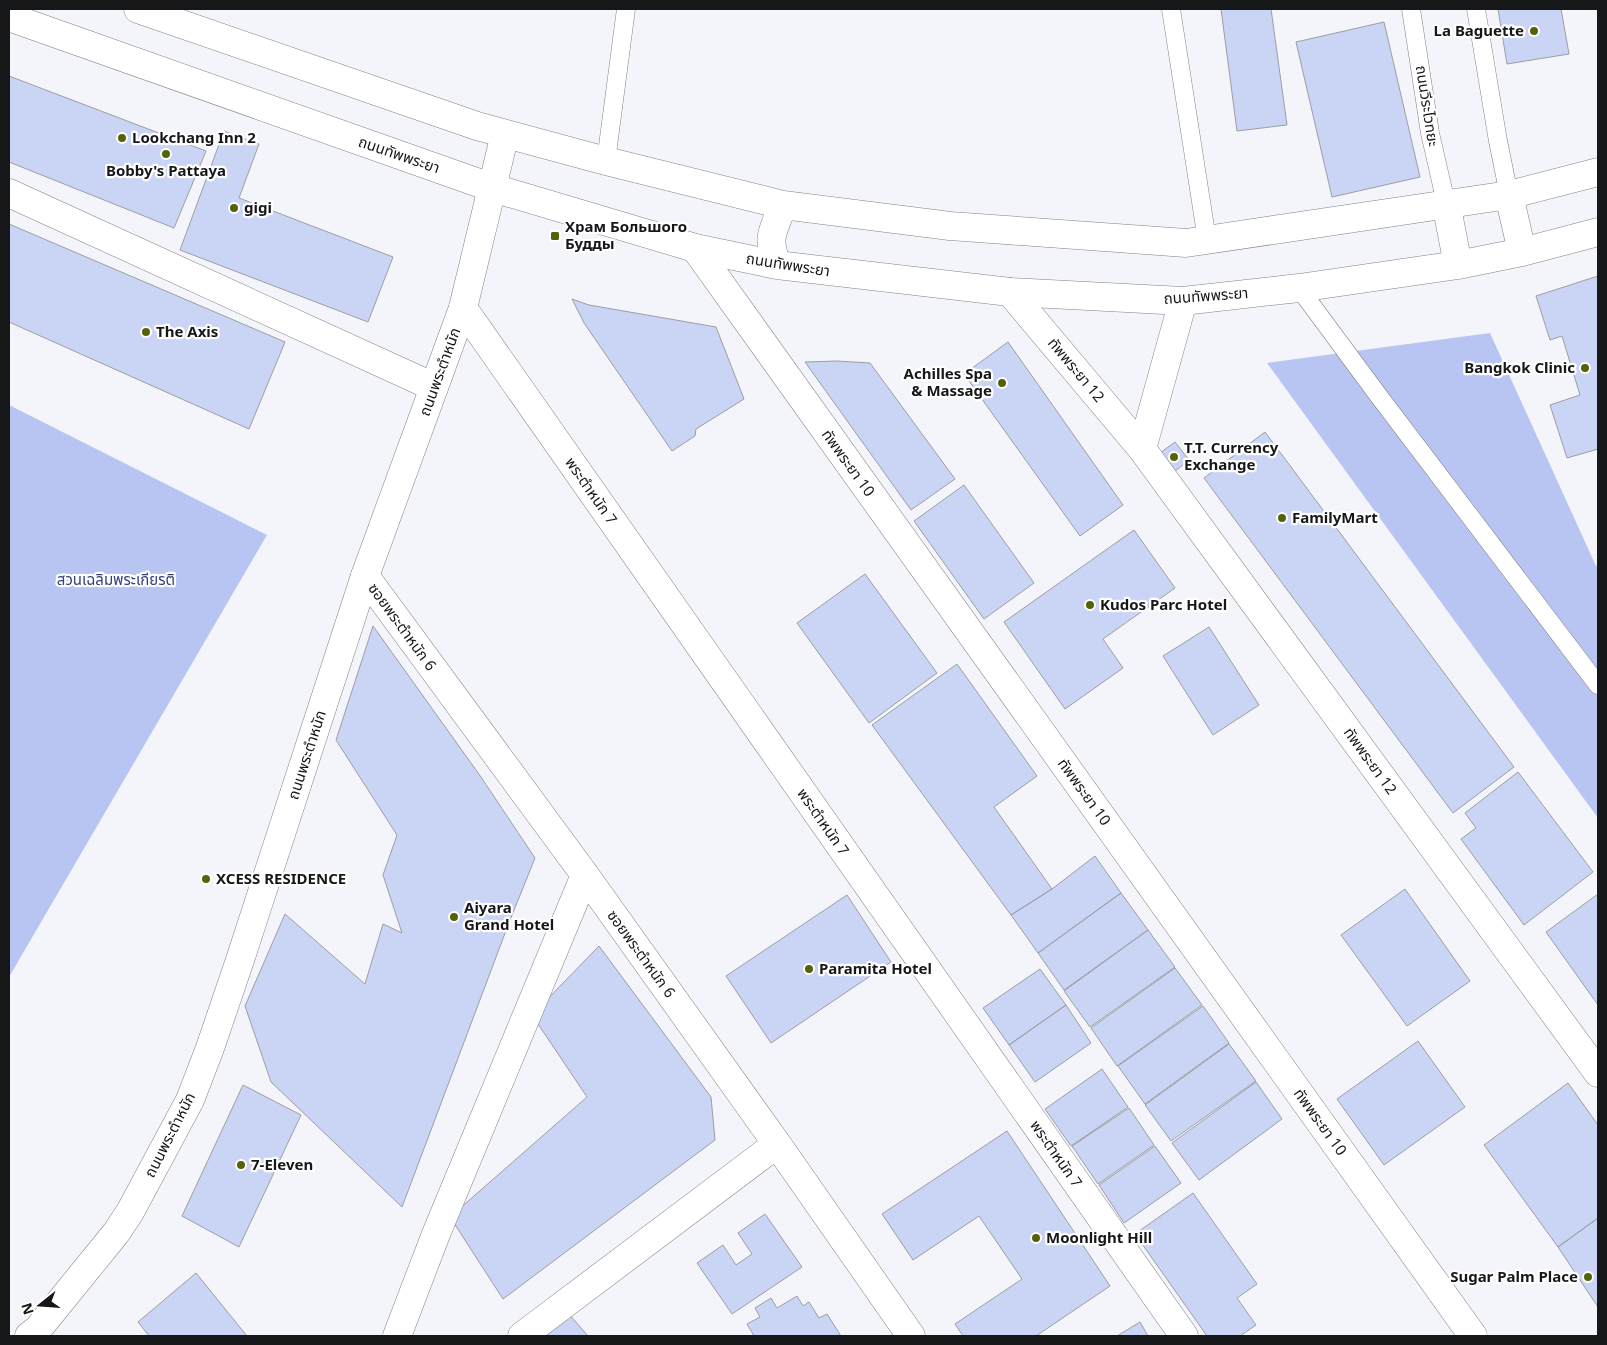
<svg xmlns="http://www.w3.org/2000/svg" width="1607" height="1345" font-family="'Noto Sans','Noto Sans Thai',sans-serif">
<rect width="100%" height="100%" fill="#f4f5fa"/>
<path fill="#b8c4f2" d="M1490,333L1596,566L1598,565V818L1267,363Z
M9,405L267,535L9,977Z"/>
<path fill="#cad4f5" stroke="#9d9ea3" d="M1221,9H1271L1287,125L1237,131Z
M1498,9H1561L1569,54L1507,64Z
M1384,22L1420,177L1332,197L1296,42Z
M9,76L206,151L174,228L9,162Z
M224,131L259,144L239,198L393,257L368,322L180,250Z
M9,224L285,342L249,429L9,322Z
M1598,276V449L1567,458L1550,405L1580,395L1562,336L1550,340L1536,296Z
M572,299L589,305L716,327L744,399L696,429L695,436L672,451L584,323Z
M1008,342L1123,505L1080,536L964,374Z
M837,361L870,363L955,479L911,510L805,362Z
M1265,432L1514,767L1453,813L1204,478Z
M1175,442L1189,460L1174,472L1160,453Z
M964,485L1034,583L984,619L914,521Z
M1134,530L1175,588L1103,639L1123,668L1065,709L1004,622Z
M865,574L937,673L869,723L797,623Z
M373,626L481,777L535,858L510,920L402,1207L271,1082L245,1006L285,914L365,984L383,924L402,933L383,875L397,835L336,740Z
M1209,627L1259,705L1213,735L1163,656Z
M957,664L1037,776L994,807L1052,889L1011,915L872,725Z
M1518,772L1593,872L1524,925L1461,839L1476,828L1465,813Z
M1095,856L1121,893L1038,953L1011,915L1052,889Z
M1405,889L1470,981L1407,1026L1341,935Z
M1121,893L1148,930L1064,990L1038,953Z
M1598,894V1005L1546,932Z
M847,895L891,962L771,1043L726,976Z
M1148,930L1175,967L1090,1027L1064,991Z
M599,946L711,1097L715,1140L503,1299L450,1217L587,1097L532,1015Z
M1175,968L1202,1005L1117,1066L1091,1028Z
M1040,969L1066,1005L1009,1045L983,1008Z
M1066,1005L1091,1043L1035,1082L1009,1045Z
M1203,1006L1229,1043L1145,1104L1118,1066Z
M1418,1041L1465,1107L1384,1165L1337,1099Z
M1229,1044L1256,1081L1171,1141L1145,1105Z
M1102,1069L1128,1107L1071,1146L1045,1109Z
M1256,1082L1282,1119L1199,1180L1172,1143Z
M1568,1083L1598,1125V1218L1558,1247L1484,1145Z
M243,1085L301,1115L239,1247L182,1216Z
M1129,1108L1154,1145L1098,1184L1072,1146Z
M1007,1131L1110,1286L1036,1336H963L955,1324L1022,1279L979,1216L913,1260L882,1214Z
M1155,1146L1181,1183L1124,1223L1099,1185Z
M1193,1193L1257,1284L1237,1298L1256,1325L1240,1336H1207L1135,1234Z
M765,1214L802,1267L732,1314L697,1263L723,1245L736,1265L752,1254L738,1233Z
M1598,1218V1307L1558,1247Z
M196,1273L247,1336H149L138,1322Z
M797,1296L803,1306L809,1302L819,1318L827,1314L841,1336H754L747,1324L760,1317L755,1308L771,1298L777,1308Z
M568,1313L588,1336H541Z
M1140,1322L1148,1336H1117Z"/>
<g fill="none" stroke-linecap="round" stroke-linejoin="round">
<g stroke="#818287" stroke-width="19">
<path id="lane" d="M1171,9L1207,240
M1411,9L1430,133L1446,203
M1476,9L1498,141L1509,195
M606,161L626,9
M1299,288L1378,395L1598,685"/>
</g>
<g stroke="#818287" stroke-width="29">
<path id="street" d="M9,193L434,387
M695,248L1473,1336
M1010,292L1142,449L1598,1073
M463,308L1184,1336
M1142,449L1183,301
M365,576L585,875L777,1144L911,1336
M397,1336L436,1234L585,875
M522,1336L777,1144"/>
</g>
<g stroke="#818287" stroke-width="29">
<path id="secondary" d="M138,9L477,126L606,161L783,205L950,226L1186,243L1509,195L1598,172
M9,17L493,188L695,248L777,265L1010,292L1183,301L1299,288L1458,265L1522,252L1598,232
M1509,195L1522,252
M1446,203L1458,265
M777,265C766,236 773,232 783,205
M29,1336L38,1329L116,1233L130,1212L190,1100L210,1048L240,960L365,576L463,308L505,134"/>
</g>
<use href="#lane" stroke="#fff" stroke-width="18"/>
<use href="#street" stroke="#fff" stroke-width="28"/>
<use href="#secondary" stroke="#fff" stroke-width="28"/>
</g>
<g fill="#546308" stroke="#fff" stroke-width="2">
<circle cx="1534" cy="31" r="5"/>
<circle cx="122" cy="138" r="5"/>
<circle cx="166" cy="154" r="5"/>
<circle cx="234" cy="208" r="5"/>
<rect x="550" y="231" width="10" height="10" rx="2.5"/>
<circle cx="146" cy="332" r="5"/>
<circle cx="1585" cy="368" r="5"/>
<circle cx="1002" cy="383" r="5"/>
<circle cx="1174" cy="457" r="5"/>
<circle cx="1282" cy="518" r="5"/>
<circle cx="1090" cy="605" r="5"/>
<circle cx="206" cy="879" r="5"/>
<circle cx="454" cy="917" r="5"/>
<circle cx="809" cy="969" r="5"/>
<circle cx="241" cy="1165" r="5"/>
<circle cx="1036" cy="1238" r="5"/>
<circle cx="1588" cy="1277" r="5"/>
</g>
<g text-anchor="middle" stroke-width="4.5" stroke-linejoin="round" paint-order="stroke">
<g font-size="15" font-weight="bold" fill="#161719" stroke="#fff" text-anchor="start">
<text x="1524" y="36" text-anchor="end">La Baguette</text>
<text x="132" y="143">Lookchang Inn 2</text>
<text x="166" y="176" text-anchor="middle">Bobby's Pattaya</text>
<text x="244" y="213">gigi</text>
<text x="565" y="232">Храм Большого<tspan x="565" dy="17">Будды</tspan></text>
<text x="156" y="337">The Axis</text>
<text x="1575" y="373" text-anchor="end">Bangkok Clinic</text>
<text x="992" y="379" text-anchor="end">Achilles Spa<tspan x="992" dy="17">&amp; Massage</tspan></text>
<text x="1184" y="453">T.T. Currency<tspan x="1184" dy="17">Exchange</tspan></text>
<text x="1292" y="523">FamilyMart</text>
<text x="1100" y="610">Kudos Parc Hotel</text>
<text x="216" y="884">XCESS RESIDENCE</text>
<text x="464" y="913">Aiyara<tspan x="464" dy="17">Grand Hotel</tspan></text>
<text x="819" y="974">Paramita Hotel</text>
<text x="251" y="1170">7-Eleven</text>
<text x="1046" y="1243">Moonlight Hill</text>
<text x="1578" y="1282" text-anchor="end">Sugar Palm Place</text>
</g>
<g font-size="15" fill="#161719" stroke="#fff">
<text transform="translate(1427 106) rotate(81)" y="5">ถนนวีระไวทยะ</text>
<text transform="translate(399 155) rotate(19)" y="5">ถนนทัพพระยา</text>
<text transform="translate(788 265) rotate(9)" y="5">ถนนทัพพระยา</text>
<text transform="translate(1206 296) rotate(-4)" y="5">ถนนทัพพระยา</text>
<text transform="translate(1076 370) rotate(50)" y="5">ทัพพระยา 12</text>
<text transform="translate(440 372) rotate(-70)" y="5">ถนนพระตำหนัก</text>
<text transform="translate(848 463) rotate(54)" y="5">ทัพพระยา 10</text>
<text transform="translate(591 491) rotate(55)" y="5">พระตำหนัก 7</text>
<text transform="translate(402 627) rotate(54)" y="5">ซอยพระตำหนัก 6</text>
<text transform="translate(307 755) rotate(-72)" y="5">ถนนพระตำหนัก</text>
<text transform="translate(1370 761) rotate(54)" y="5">ทัพพระยา 12</text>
<text transform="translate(1084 792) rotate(54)" y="5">ทัพพระยา 10</text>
<text transform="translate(823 822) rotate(55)" y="5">พระตำหนัก 7</text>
<text transform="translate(641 954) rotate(54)" y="5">ซอยพระตำหนัก 6</text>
<text transform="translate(1320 1122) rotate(54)" y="5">ทัพพระยา 10</text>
<text transform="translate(170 1135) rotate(-63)" y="5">ถนนพระตำหนัก</text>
<text transform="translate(1056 1154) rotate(55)" y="5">พระตำหนัก 7</text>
</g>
<g font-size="15" fill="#354081" stroke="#fff">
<text x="116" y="585">สวนเฉลิมพระเกียรติ</text>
</g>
</g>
<rect width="1607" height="1345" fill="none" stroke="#161719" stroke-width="20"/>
<g transform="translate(40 1305) rotate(253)" stroke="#ffffff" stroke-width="4" paint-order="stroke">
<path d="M0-4L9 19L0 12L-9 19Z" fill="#161719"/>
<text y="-8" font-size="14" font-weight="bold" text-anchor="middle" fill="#161719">N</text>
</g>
</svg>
